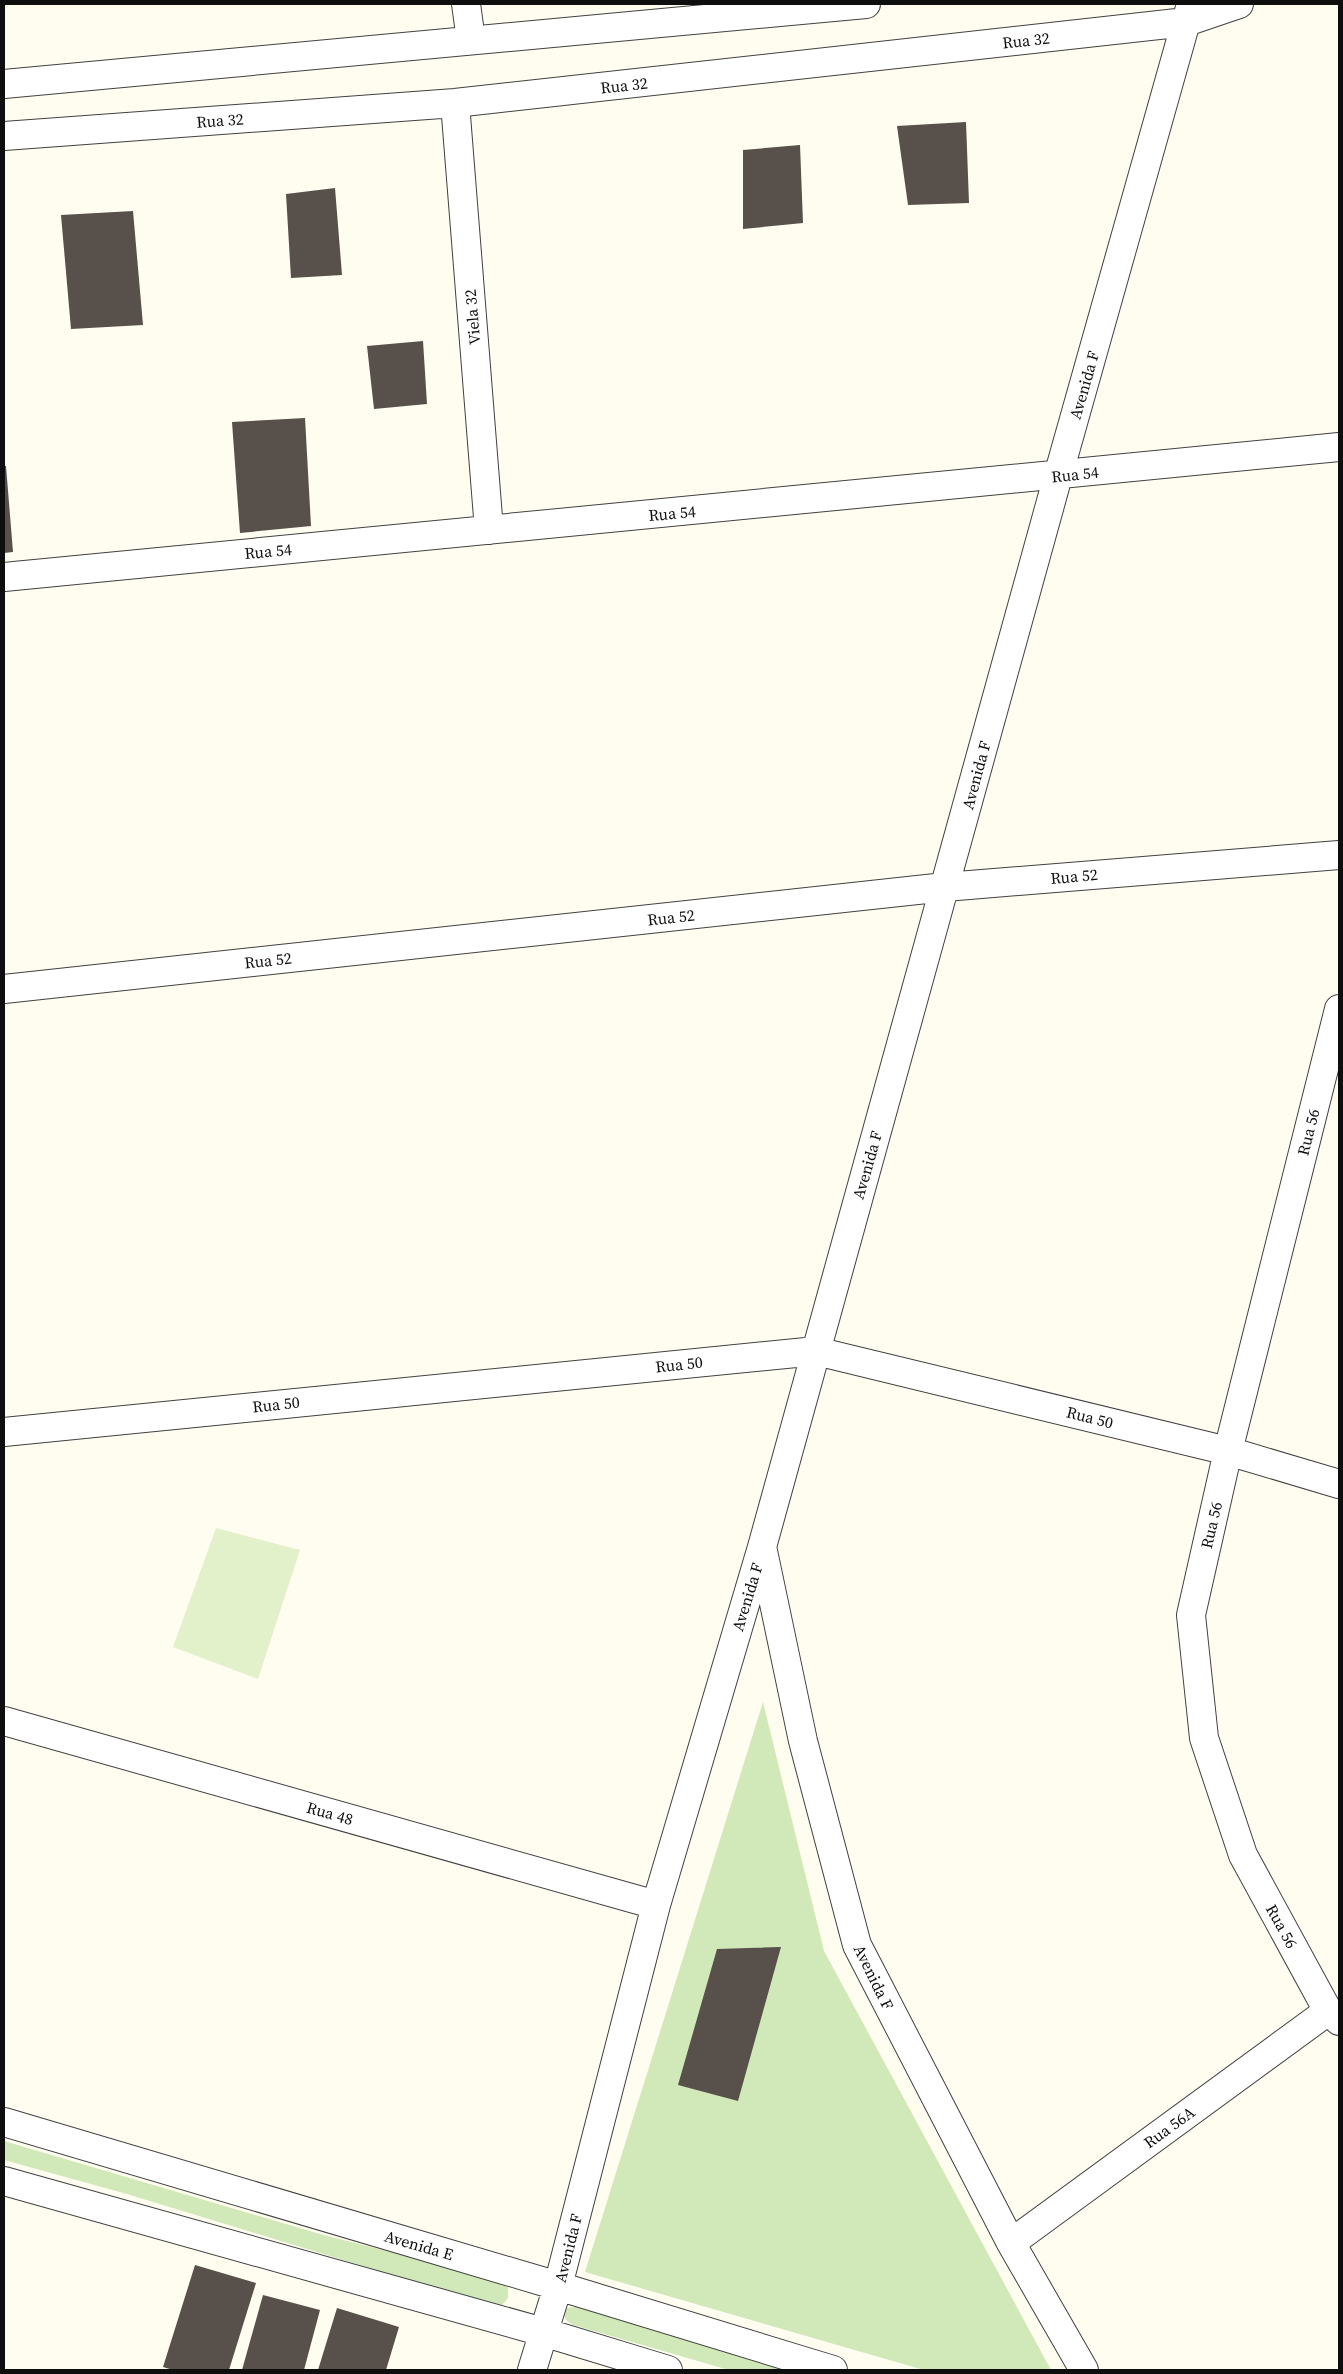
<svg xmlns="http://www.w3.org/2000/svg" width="1343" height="2374" font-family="'Source Serif 4',serif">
<rect width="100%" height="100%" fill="#fffcf0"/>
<path fill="#d1e9b9" d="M763,1702L824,1951L1051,2370H924L585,2272Z
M4,2141L320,2234L496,2279L508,2288V2298L502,2305L487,2304L127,2194L4,2160Z
M575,2307L604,2313L791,2370H729L573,2325C567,2321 563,2319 564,2311L567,2308Z"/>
<path fill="#e3f1cb" d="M216,1528L300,1550L258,1679L173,1647Z"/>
<path fill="#57504b" d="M966,122L969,203L908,205L897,126Z
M800,145L803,223L743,229V150Z
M335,188L342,275L291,278L286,194Z
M133,211L143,325L71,329L61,215Z
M423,341L427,404L374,409L367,346Z
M305,418L311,526L240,533L232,422Z
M4,466H6L13,552L4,553Z
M781,1947L738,2101L678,2085L717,1949Z
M195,2265L256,2283L229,2370H173L163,2367Z
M263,2295L320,2310L304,2370H242Z
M337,2308L399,2327L386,2370H318Z"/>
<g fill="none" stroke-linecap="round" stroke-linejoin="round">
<g stroke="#414141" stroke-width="30">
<path id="minor" d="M466,4L471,40
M4,84L866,4
M455,103L489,530
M4,136L455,103L1186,22L1239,4
M4,577L1339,447
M4,989L945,887L1339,855
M1339,1009L1228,1451L1191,1615L1204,1738L1243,1855L1328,2011L1339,2021
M4,1432L816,1351L1228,1451L1339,1484
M763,1551L803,1741L857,1945L1011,2243L1084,2370
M4,1721L656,1905
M4,2122L558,2286L833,2370
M4,2181L543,2332L668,2370
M1011,2243L1328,2011
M532,2370L558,2286L656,1905L762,1547L1058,476L1191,4"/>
</g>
<use href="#minor" stroke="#fff" stroke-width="28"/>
</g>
<g text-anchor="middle" stroke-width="5" stroke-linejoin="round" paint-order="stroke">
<g font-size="16" fill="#0e0e0e" stroke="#fff">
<text transform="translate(1026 40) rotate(-6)" y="6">Rua 32</text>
<text transform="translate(624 85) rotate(-6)" y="6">Rua 32</text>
<text transform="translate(220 120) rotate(-4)" y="6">Rua 32</text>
<text transform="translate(472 317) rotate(-95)" y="6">Viela 32</text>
<text transform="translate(1084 385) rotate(-74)" y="6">Avenida F</text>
<text transform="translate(1075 474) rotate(-6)" y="6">Rua 54</text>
<text transform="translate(672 513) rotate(-5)" y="6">Rua 54</text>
<text transform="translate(268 551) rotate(-5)" y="6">Rua 54</text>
<text transform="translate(976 775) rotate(-75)" y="6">Avenida F</text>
<text transform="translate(1074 876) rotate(-5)" y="6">Rua 52</text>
<text transform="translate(671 917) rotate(-6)" y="6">Rua 52</text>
<text transform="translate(268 960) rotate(-6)" y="6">Rua 52</text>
<text transform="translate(1308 1132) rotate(-76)" y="6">Rua 56</text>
<text transform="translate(867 1165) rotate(-74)" y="6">Avenida F</text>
<text transform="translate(679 1364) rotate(-6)" y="6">Rua 50</text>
<text transform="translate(276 1404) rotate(-6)" y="6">Rua 50</text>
<text transform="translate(1090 1417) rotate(14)" y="6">Rua 50</text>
<text transform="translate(1211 1525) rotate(-77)" y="6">Rua 56</text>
<text transform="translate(747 1597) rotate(-73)" y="6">Avenida F</text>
<text transform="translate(330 1813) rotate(16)" y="6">Rua 48</text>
<text transform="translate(1282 1926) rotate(61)" y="6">Rua 56</text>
<text transform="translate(874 1977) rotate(64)" y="6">Avenida F</text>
<text transform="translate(1169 2127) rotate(-36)" y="6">Rua 56A</text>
<text transform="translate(419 2245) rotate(16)" y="6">Avenida E</text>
<text transform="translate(568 2248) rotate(-76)" y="6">Avenida F</text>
</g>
</g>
<rect width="1343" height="2374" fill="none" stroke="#0e0e0e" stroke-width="10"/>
</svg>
